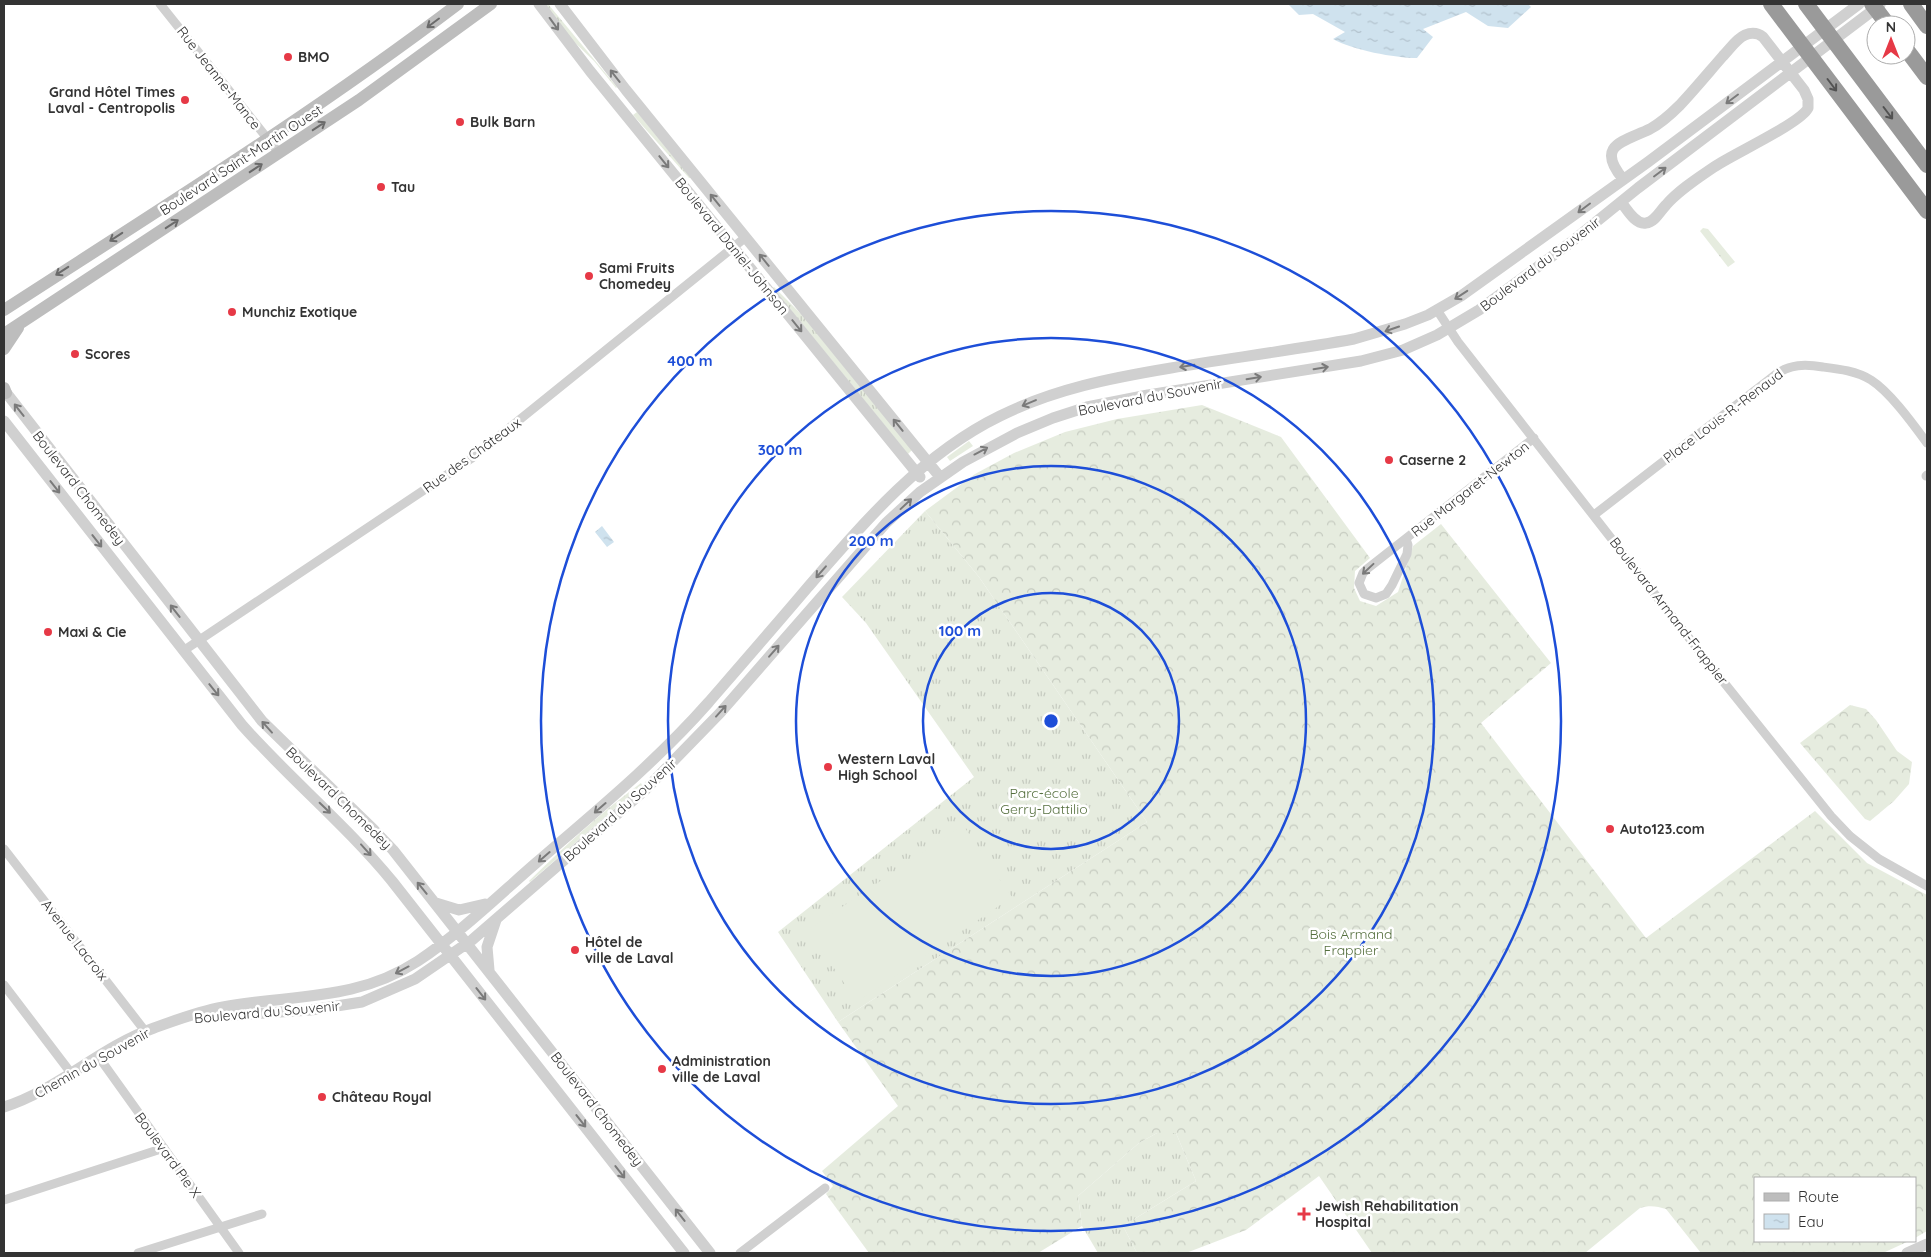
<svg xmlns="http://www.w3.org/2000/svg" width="1931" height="1257" font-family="Quicksand,sans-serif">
<defs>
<pattern id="grass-tufts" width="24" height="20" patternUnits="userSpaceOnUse" patternTransform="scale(1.25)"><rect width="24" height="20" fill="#e6ecdf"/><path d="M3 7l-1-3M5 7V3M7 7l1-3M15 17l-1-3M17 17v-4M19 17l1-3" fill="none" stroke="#c6cbc0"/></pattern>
<pattern id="forest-crowns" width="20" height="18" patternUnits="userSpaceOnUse" patternTransform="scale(1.25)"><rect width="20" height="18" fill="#e6ecdf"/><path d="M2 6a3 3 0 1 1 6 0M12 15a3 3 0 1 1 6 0" fill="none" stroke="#c6cbc0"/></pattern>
<pattern id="water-ripples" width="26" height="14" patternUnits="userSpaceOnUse" patternTransform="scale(1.25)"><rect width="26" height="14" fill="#cfe2ee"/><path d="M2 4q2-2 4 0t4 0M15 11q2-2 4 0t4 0" fill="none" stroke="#b2c2cd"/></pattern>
</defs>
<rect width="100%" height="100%" fill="#fff"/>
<path fill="url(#grass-tufts)" d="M545,4H548L617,87L616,88L594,61L570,38Z
M637,112L691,178H689L633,115Z
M1703,228L1708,229L1735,262L1728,267L1700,231Z
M774,287L802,315L912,450L908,454L773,288Z
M969,441L973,446L950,461L947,457Z
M925,511L979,577L1147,822L838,1022L778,932L974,777L866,623L842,597Z
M641,783L642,785L530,882L529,881C565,846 600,813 641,783Z
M1157,1133H1176L1196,1181L1123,1226L1137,1253H1098L1082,1226L1078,1196L1139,1143Z"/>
<path fill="url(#forest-crowns)" d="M1202,405L1281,437L1370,558L1355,571L1354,588L1360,601L1376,606L1398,592L1413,546L1441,524L1551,663L1481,723L1646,938L1815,811L1867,863L1927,895V1231L1915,1238V1178H1755V1241H1909L1883,1253H1701L1666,1209C1657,1206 1649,1205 1640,1208L1585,1253H1372L1319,1176L1246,1230L1186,1253H1137L1123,1226L1196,1181L1176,1133H1157L1139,1143L1078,1196L1082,1226L1038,1253H869L826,1194L833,1186L822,1171L898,1106L838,1022L1147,822L979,577L925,511L975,474L1014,453L1065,432L1117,419Z
M1850,705L1866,709L1876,720L1897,751L1912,762L1909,784L1894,801L1870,821L1865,819L1800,743Z"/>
<path fill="#e6ecdf" d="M963,825L1012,897L857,1002L808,930Z"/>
<path fill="url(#water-ripples)" d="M1288,4H1528L1531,7L1508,28L1488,26L1466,12L1423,29L1433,37L1417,58C1395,58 1352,50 1333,39L1345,32L1313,14L1299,15Z
M602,526L614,542L607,547L595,532Z"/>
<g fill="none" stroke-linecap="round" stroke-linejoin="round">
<path stroke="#d0d0d0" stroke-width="9" d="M160,4L279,153
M1437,310L1458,342L1714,670L1831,816L1850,836L1879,859L1927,886
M1926,476L1927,475
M1594,515L1775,375C1790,364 1805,364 1823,367C1839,369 1856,371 1871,380C1890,392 1913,424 1927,443
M1406,539L1408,545L1407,554L1392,585L1386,594L1376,598L1364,594L1359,583L1363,573L1367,569L1534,438
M183,651L472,458L746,237
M4,849L145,1031
M4,985L71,1073
M98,1056L239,1253
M4,1200L164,1148
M138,1253L262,1214
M740,1253L825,1188"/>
<path stroke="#d0d0d0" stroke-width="11" d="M539,4L590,71L920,477
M560,4L626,90L940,477
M1621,202C1627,209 1635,225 1646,223C1655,222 1660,211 1666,205C1679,190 1698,178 1714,167C1733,154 1801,123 1808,108V99L1804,90L1763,37C1758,33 1752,32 1745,35C1736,39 1730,49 1723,56C1709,72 1695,89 1680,105C1671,114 1661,123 1650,129C1623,142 1595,145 1623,179
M4,390L262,721L374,830L393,850L710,1253
M4,421L242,725C290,779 346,825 392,881L684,1253
M436,903L459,910L485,904
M489,970L487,947L496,920
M203,1017L311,1010L362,1002L415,979L472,940L646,789L720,713L886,523L920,492L963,462L1017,433L1053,418L1087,407L1148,395L1361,361L1403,350L1437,335L1479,310L1570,243L1638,188L1880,5
M4,1107C58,1090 100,1047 154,1028C176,1020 200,1011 223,1007C292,994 355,1002 418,961C460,933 498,896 536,863C595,812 656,762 708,703C741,665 775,626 808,587C864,522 922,454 1000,416C1054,389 1111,378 1171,368C1232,358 1293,350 1354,339L1405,324L1428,315L1461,296L1648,162L1859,4
M1907,1253L1927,1244"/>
<path stroke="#bdbdbd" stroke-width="12" d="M4,310C157,211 313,114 458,4
M4,334L359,100L491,4
M4,349L18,328
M4,388L6,393"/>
<path stroke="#9a9a9a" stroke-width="16" d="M1771,4L1927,211
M1806,4L1927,165
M1872,4L1888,25
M1911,4L1927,26
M1906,49L1927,77"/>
</g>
<defs><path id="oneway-shaft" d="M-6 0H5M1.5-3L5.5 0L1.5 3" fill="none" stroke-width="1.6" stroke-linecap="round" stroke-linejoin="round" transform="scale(1.25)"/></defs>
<g stroke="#6a6a6a">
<use href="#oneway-shaft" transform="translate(433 23) rotate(143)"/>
<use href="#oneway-shaft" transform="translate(319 126) rotate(-33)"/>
<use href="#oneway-shaft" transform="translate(256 168) rotate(-33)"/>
<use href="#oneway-shaft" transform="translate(172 224) rotate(-33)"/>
<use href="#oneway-shaft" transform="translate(116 237) rotate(147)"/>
<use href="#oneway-shaft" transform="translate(62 271) rotate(147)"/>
</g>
<g stroke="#7a7a7a">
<use href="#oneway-shaft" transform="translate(554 24) rotate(54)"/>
<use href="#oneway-shaft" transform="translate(615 76) rotate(-128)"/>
<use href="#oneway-shaft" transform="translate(1732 99) rotate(143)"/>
<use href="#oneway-shaft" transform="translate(664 162) rotate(51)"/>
<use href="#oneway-shaft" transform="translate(1660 172) rotate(-37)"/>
<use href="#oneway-shaft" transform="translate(715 200) rotate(-129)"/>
<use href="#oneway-shaft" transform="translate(1584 208) rotate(143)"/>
<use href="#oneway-shaft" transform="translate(764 260) rotate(-129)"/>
<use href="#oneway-shaft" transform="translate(1461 295) rotate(147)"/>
<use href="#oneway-shaft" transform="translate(797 326) rotate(51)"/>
<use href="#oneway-shaft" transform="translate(1392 329) rotate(161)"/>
<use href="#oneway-shaft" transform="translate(1187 366) rotate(171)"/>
<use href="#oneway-shaft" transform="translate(1321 368) rotate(-9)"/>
<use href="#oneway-shaft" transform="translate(1254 378) rotate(-9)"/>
<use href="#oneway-shaft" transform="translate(1029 403) rotate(157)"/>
<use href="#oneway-shaft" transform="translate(19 410) rotate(-128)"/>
<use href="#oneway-shaft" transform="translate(898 425) rotate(-129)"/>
<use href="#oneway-shaft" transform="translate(981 451) rotate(-28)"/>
<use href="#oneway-shaft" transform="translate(55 487) rotate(52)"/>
<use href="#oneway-shaft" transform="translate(906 504) rotate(-43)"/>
<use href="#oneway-shaft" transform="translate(97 541) rotate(52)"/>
<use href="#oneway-shaft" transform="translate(1368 569) rotate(137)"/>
<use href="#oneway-shaft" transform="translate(821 572) rotate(131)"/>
<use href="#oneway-shaft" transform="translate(175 611) rotate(-128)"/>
<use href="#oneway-shaft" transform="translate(774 651) rotate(-49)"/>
<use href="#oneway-shaft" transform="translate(214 690) rotate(51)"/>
<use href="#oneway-shaft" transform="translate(721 711) rotate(-48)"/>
<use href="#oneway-shaft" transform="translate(267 727) rotate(-132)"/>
<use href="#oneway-shaft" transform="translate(325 808) rotate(44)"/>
<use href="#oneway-shaft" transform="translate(600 808) rotate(139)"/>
<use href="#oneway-shaft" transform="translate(366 850) rotate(48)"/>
<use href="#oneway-shaft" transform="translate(544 857) rotate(139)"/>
<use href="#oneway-shaft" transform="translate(422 888) rotate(-129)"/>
<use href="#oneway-shaft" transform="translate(402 970) rotate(152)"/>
<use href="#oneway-shaft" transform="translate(481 994) rotate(52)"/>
<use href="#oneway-shaft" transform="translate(581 1121) rotate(52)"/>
<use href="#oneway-shaft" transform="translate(620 1172) rotate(52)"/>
<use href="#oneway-shaft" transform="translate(680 1215) rotate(-128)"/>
</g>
<g stroke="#525252">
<use href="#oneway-shaft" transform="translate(1832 85) rotate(53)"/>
<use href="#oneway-shaft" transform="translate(1888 113) rotate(53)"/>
</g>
<g fill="none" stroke="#1d4ed8" stroke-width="2.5">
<circle cx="1051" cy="721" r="128"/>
<circle cx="1051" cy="721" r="255"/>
<circle cx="1051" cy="721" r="383"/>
<circle cx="1051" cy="721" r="510"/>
</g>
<g fill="#e63946" stroke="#fff" stroke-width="2">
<circle cx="288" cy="57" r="5"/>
<circle cx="185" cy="100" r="5"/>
<circle cx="460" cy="122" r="5"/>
<circle cx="381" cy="187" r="5"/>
<circle cx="589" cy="276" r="5"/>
<circle cx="232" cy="312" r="5"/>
<circle cx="75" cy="354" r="5"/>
<circle cx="1389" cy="460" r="5"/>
<circle cx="48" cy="632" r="5"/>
<circle cx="828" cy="767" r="5"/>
<circle cx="1610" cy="829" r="5"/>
<circle cx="575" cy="950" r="5"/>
<circle cx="662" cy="1069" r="5"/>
<circle cx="322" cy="1097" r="5"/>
<path d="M1301.5 1206.5h5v5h5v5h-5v5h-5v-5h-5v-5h5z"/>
</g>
<g text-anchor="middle" stroke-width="5" stroke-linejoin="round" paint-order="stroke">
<g font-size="14" font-weight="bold" fill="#333" stroke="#fff" text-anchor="start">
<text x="298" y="62">BMO</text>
<text x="175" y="97" text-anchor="end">Grand Hôtel Times<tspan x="175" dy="16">Laval - Centropolis</tspan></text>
<text x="470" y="127">Bulk Barn</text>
<text x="391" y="192">Tau</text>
<text x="599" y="273">Sami Fruits<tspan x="599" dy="16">Chomedey</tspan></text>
<text x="242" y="317">Munchiz Exotique</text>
<text x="85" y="359">Scores</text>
<text x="1399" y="465">Caserne 2</text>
<text x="58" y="637">Maxi &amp; Cie</text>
<text x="838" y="764">Western Laval<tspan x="838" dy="16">High School</tspan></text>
<text x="1620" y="834">Auto123.com</text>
<text x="585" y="947">Hôtel de<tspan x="585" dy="16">ville de Laval</tspan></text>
<text x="672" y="1066">Administration<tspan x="672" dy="16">ville de Laval</tspan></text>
<text x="332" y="1102">Château Royal</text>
<text x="1315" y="1211">Jewish Rehabilitation<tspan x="1315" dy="16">Hospital</tspan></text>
</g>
<g font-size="14" fill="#333" stroke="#fff">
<text transform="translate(219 78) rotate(52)" y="5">Rue Jeanne-Mance</text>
<text transform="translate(241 160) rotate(-33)" y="5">Boulevard Saint-Martin Ouest</text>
<text transform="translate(732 246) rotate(51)" y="5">Boulevard Daniel-Johnson</text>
<text transform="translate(1540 264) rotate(-37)" y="5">Boulevard du Souvenir</text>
<text transform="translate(1150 397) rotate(-11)" y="5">Boulevard du Souvenir</text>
<text transform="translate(1723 416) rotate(-37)" y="5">Place Louis-R.-Renaud</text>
<text transform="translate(472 455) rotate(-36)" y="5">Rue des Châteaux</text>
<text transform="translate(79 488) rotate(52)" y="5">Boulevard Chomedey</text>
<text transform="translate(1470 489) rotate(-38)" y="5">Rue Margaret-Newton</text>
<text transform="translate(1669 611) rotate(52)" y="5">Boulevard Armand-Frappier</text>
<text transform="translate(339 798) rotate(44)" y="5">Boulevard Chomedey</text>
<text transform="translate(620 810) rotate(-42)" y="5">Boulevard du Souvenir</text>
<text transform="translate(75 940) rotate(52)" y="5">Avenue Lacroix</text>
<text transform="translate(267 1012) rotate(-5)" y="5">Boulevard du Souvenir</text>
<text transform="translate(92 1063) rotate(-29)" y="5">Chemin du Souvenir</text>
<text transform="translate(597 1109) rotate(52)" y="5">Boulevard Chomedey</text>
<text transform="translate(168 1155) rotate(54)" y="5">Boulevard Pie X</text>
</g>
<g font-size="14" fill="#56703f" stroke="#fff">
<text x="1044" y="798">Parc-école<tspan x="1044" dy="16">Gerry-Dattilio</tspan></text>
<text x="1351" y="939">Bois Armand<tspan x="1351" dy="16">Frappier</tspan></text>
</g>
</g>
<circle cx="1051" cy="721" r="8" fill="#1d4ed8" stroke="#fff" stroke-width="2.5"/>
<g font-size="15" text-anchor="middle" font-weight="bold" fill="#1d4ed8" stroke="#fff" stroke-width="5" stroke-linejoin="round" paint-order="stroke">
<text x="690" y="366">400 m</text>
<text x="780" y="455">300 m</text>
<text x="871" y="546">200 m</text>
<text x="960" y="636">100 m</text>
</g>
<rect width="1931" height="1257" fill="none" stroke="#333333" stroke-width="10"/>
<rect x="1754" y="1177" width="162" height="65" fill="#ffffff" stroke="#adadad"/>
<rect x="1764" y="1193" width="25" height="8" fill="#bdbdbd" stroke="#adadad"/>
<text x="1798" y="1202" font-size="15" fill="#333333">Route</text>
<rect x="1764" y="1214" width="25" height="15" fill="url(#water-ripples)" stroke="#adadad"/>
<text x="1798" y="1227" font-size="15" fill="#333333">Eau</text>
<g transform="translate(1891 40)"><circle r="24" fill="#ffffff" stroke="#adadad"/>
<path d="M0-4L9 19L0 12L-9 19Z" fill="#e63946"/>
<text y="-8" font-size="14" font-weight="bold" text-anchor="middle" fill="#333333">N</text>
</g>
</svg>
